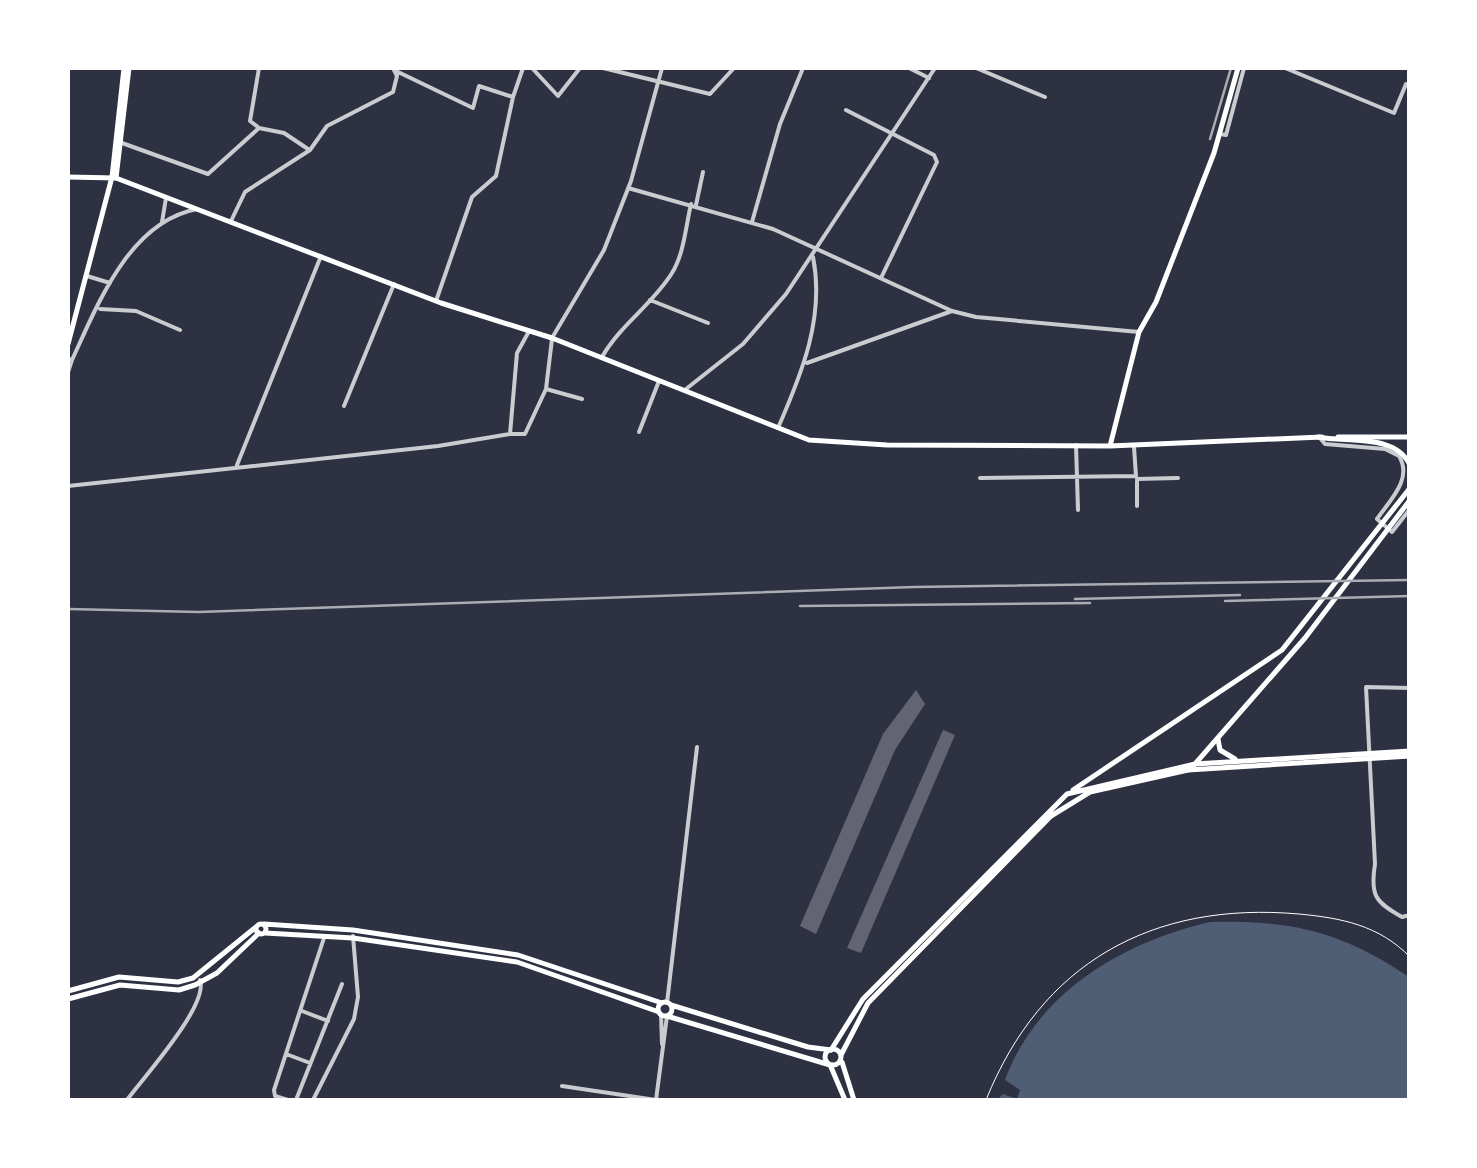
<svg xmlns="http://www.w3.org/2000/svg" width="1477" height="1168" font-family="Poppins,sans-serif">
<rect width="100%" height="100%" fill="#2d3142"/>
<path fill="#4f5d75" d="M1210,922C1292,920 1341,931 1409,977V1100H997L1003,1094L1017,1099L1020,1090L1005,1080C1037,992 1123,942 1210,922Z"/>
<path fill="#626471" d="M916,690L925,704L895,750L816,934L800,926L883,734Z
M943,730L955,735L861,953L847,948Z"/>
<g fill="none" stroke-linecap="round" stroke-linejoin="round">
<path stroke="#fff" stroke-width="1" d="M986,1100C1041,963 1152,901 1299,914C1341,918 1379,925 1410,957"/>
<path stroke="#caccd0" stroke-width="4" d="M532,68L558,96L580,68
M603,68L710,94L734,68
M909,68L929,78
M976,68L1045,97
M1285,68L1394,113L1406,84
M396,71L473,108L479,86L513,97L523,68
M846,110L934,155L937,162L881,278
M258,127L250,121L259,68
M1220,134L1226,135L1244,68
M122,143L208,174L259,128L284,133L308,149
M696,205L703,172
M231,221L245,192L310,150L327,126L393,92L397,76L393,68
M162,222L166,198
M752,222L780,124L803,68
M87,276L110,283
M650,300L708,323
M436,301L472,197L496,176L513,97
M100,309L136,311L180,330
M602,357C621,324 652,305 672,273C684,254 686,225 691,204
M68,359L72,360C98,304 129,222 197,209
M807,363L952,311
M68,372L72,360
M546,389L552,339
M344,406L394,284
M778,428C802,373 825,317 813,257
M639,432L659,381
M510,434H525L546,389L582,399
M1320,438L1325,444L1385,449L1399,456C1413,479 1390,500 1377,519L1392,532L1410,509
M1076,445L1078,510
M237,465L321,256
M980,478L1136,476L1134,447
M1137,479L1178,478
M1137,481V506
M68,486L438,446L510,434L517,353L528,333
M1410,688L1366,687L1375,864C1370,895 1375,902 1402,917L1410,915
M667,1003L697,747
M302,1011L328,1021
M286,1054L310,1063
M562,1086L656,1100
M127,1100C144,1077 209,1005 200,980
M288,1100L275,1096L274,1090L324,938
M296,1100L342,984
M313,1100L354,1019L358,997L353,936"/>
<path stroke="#caccd0" stroke-width="4" d="M628,188L773,229L952,311L976,317L1139,332
M552,338L604,250L631,181L662,68
M686,389L743,344L786,294L935,68
M661,1014L662,1044
M656,1100L667,1016"/>
<path stroke="#fff" stroke-width="5" d="M68,177L116,178L441,303L552,338L809,440L887,445L1110,446L1322,437
M1338,437H1410
M1110,446L1139,332L1156,302L1214,153L1238,68
M1218,739L1220,750L1235,759
M1195,764L1410,751
M1188,770L1410,756
M256 929a5 5 0 1 1 10 0a5 5 0 1 1-10 0Z
M264,924L353,930L518,955L662,1003
M265,933L353,938L517,962L659,1012
M68,991L119,977L178,982L193,978L256,927
M68,999L120,985L179,990L195,985L217,973L259,933
M658 1009a7 7 0 1 1 14 0a7 7 0 1 1-14 0Z
M671,1005L808,1047L831,1050
M667,1016L830,1065"/>
<path stroke="#fff" stroke-width="5" d="M116,178L129,68
M68,344L112,177L124,68
M1318,437C1347,443 1395,433 1410,465
M1073,790L1282,650L1410,488
M825 1057a8 8 0 1 1 16 0a8 8 0 1 1-16 0Z
M831,1050L863,999L1067,794L1195,764
M841,1055L868,1003L1051,816L1090,792L1188,770L1195,764L1305,638L1410,500
M842,1062L854,1100
M831,1067L845,1100"/>
<path stroke="#abadb3" stroke-width="2.5" d="M1210,139L1231,68
M1075,599L1240,595
M1225,601L1410,596
M800,606L1090,603
M68,609L199,612L914,587L1410,580"/>
</g>
<rect width="1477" height="1168" fill="none" stroke="#ffffff" stroke-width="140"/>
</svg>
